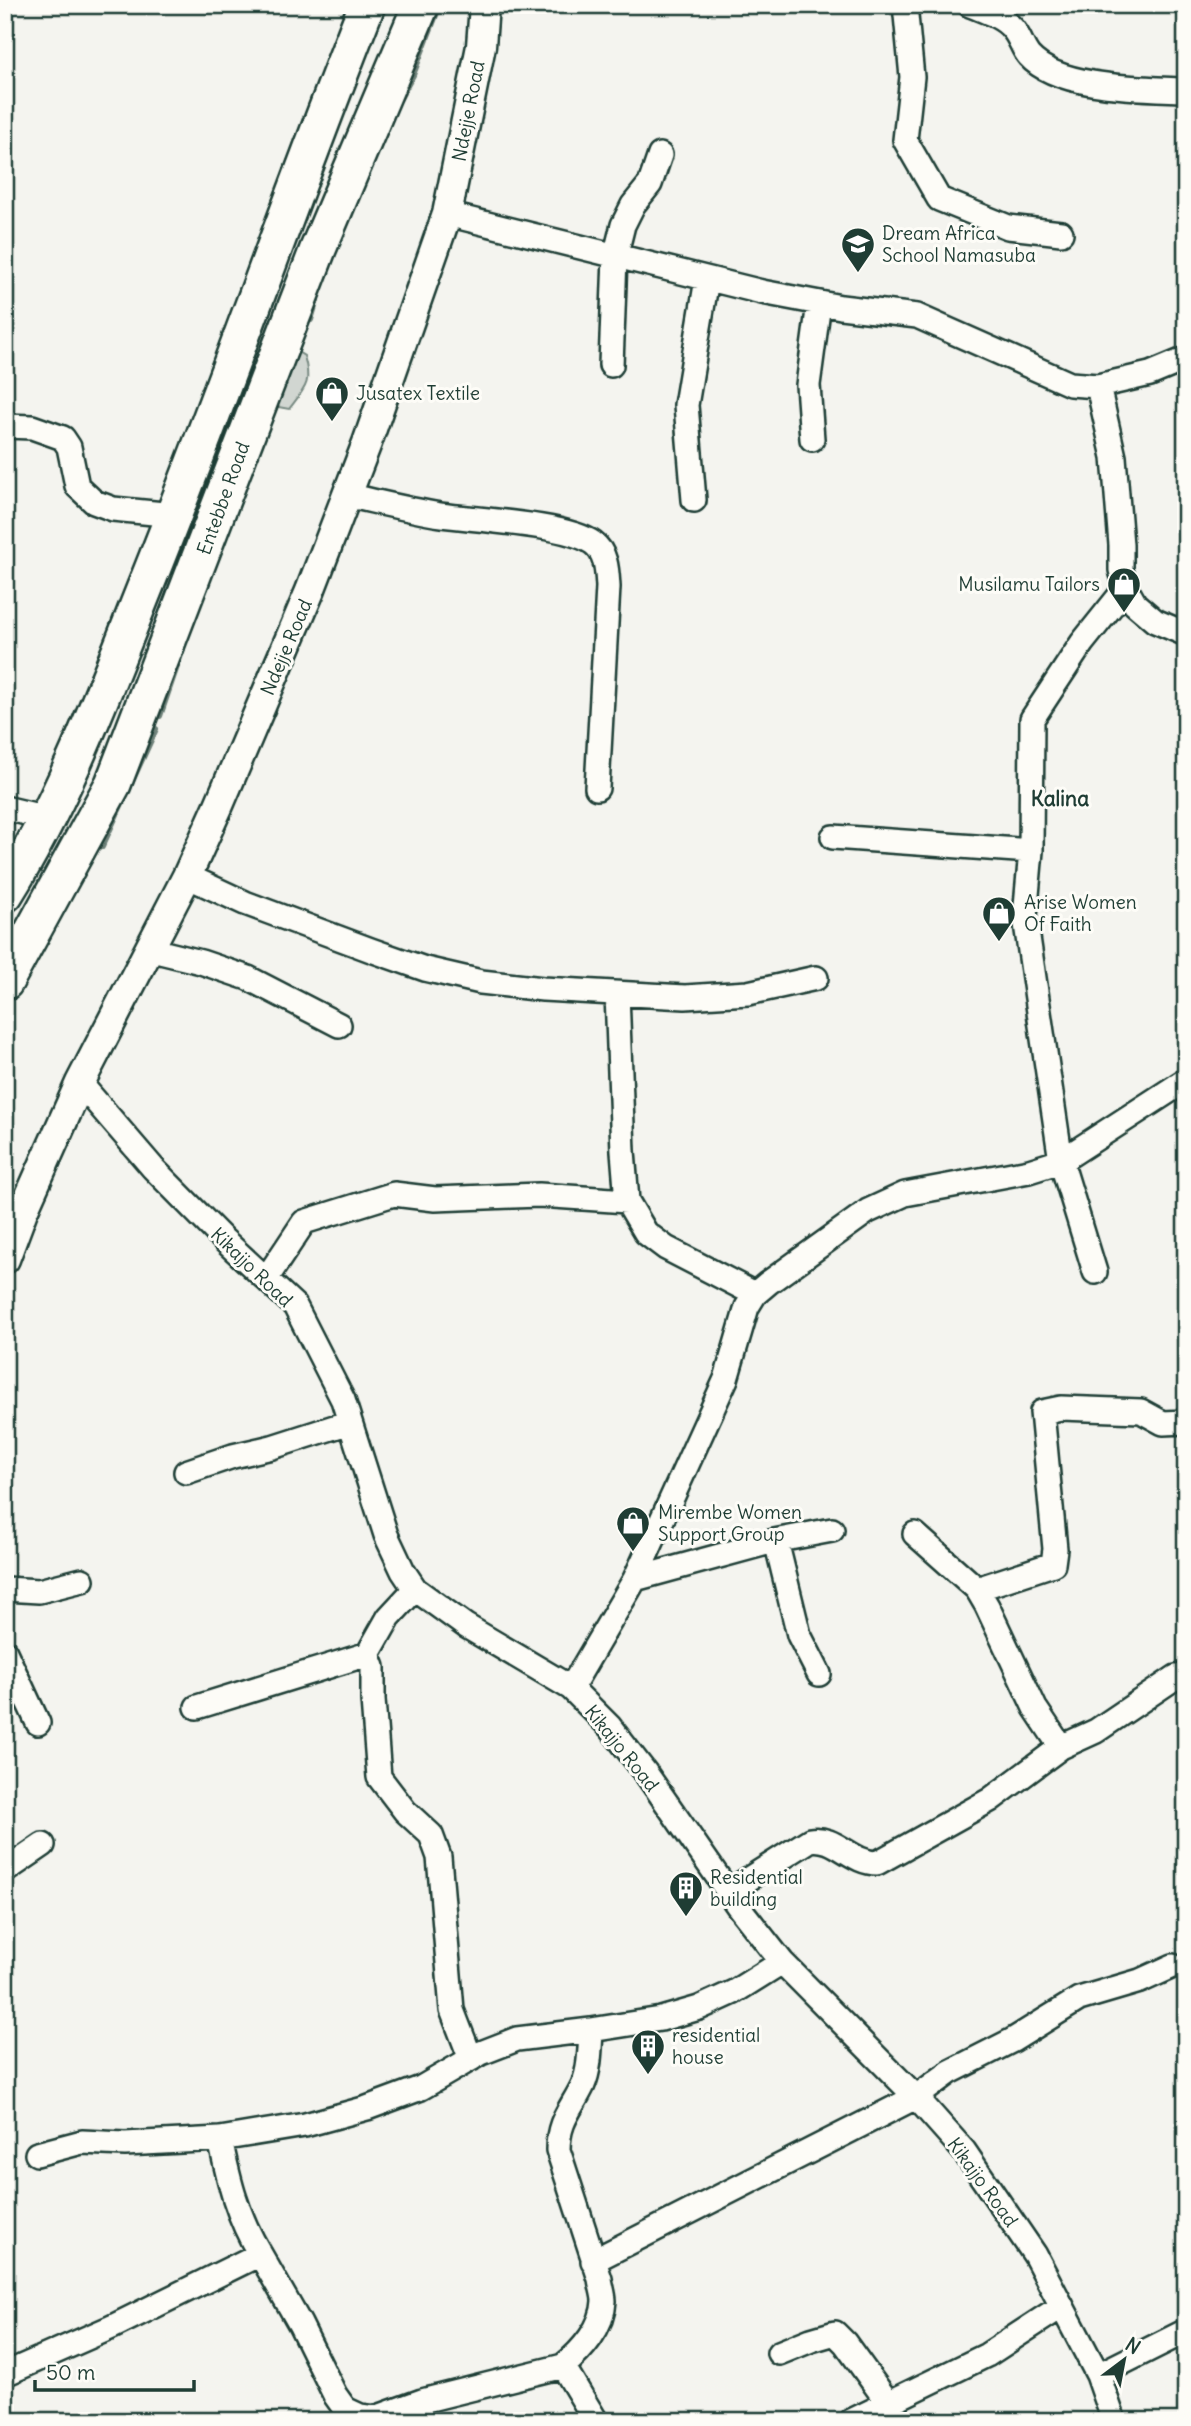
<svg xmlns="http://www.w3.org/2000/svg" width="1191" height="2426" font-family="Delius,sans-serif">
<rect width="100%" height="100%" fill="#f4f4ef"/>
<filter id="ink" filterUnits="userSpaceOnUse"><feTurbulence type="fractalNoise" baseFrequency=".0143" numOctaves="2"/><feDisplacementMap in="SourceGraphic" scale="14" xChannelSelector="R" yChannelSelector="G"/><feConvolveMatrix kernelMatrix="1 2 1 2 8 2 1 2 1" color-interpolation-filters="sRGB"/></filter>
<g filter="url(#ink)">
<path fill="#d1d6d1" stroke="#788a82" stroke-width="2" d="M296,351L304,356C312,383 306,387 289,409L273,406Z"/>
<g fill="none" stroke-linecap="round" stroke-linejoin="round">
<path stroke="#6e8179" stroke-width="6" d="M399,100L413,75L440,5
M311,320L317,300
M160,716L183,649
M102,847L156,729"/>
<g stroke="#1f3d34" stroke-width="28">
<path id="minor" d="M905,5L912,77L905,140L939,199L1008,227L1061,233
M970,5C984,11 1002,16 1012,28C1020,36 1022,48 1029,56C1058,89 1144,88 1186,90
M447,214L762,292L841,307L917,316L1070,384L1098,386L1150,374L1186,359
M611,365L615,257L623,225L633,205L650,184L660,155
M1098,386L1114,457L1121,545V570L1126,588L1135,604L1155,621L1186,634
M5,426L32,427L63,438L69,447L77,486L94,502L113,509L174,515
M812,439L808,385L819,303
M346,495C378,502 409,510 441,515C477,520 567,524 593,543C607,553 607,572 608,587L597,788
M694,500L686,405L707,279
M5,808L47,818
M833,837L1031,851
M187,876L245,903L371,950L425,969L481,982L543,989L685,997L748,993L816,978
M148,949L201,962L248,978L339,1025
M617,994L623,1151L627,1201L646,1233L666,1248L755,1294
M80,1083L153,1168L225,1241L295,1306L343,1400L386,1535L403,1571L415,1589L466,1626L571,1688L610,1727L645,1772L738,1906L782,1962L916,2097L964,2151L1035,2255L1098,2375L1114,2421
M1095,1272L1061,1161L1025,917L1031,851L1032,719L1082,643L1126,588
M266,1279L304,1222L394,1194L435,1199L539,1195L627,1201
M186,1472L233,1456L272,1447L350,1422
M915,1534L977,1589L987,1606L1035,1708L1061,1747
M774,1541L832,1530
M635,1579L774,1541L777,1545L799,1635L819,1674
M5,1589L39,1591L82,1580
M415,1589L389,1617L368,1654L373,1667V1700L379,1777L405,1811L431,1835L439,1857L452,2010L471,2059
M977,1589L1053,1564L1055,1549L1042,1412L1061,1408L1141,1411L1163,1423L1186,1422
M5,1652L38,1723
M571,1688L635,1579L726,1379L747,1307L755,1294L768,1283L868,1211L905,1194L1029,1171L1061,1161L1186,1080
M197,1707L368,1654
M5,1871L43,1845
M728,1892L810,1840C835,1835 851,1863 877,1863L990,1800L1061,1747L1096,1731L1176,1677L1186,1675
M220,2139C229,2182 237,2216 260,2254
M37,2154L82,2142L125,2144L220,2139L305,2125L367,2108L421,2088L481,2053L517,2039L591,2030L661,2019L699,2008L734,1992L782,1962
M593,2261L916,2097L950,2072L1013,2040L1079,1999L1140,1981L1173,1966
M779,2353L811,2340L835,2333L845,2343L889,2404
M563,2366L596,2421
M5,2374L112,2327L260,2254L300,2324L335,2395L345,2409L360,2416L375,2418L422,2401L563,2366C582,2351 603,2327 604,2301C604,2295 601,2286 600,2279L558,2150C558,2120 571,2110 583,2085C590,2069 590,2048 591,2030
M1098,2375L1186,2331
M851,2421L987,2355L1062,2306"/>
</g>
<g stroke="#1f3d34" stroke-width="33">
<path id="tertiary" d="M5,1259L23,1211L80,1083L187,876L219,805L310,591L367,443L447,214L481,46L484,5"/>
</g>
<g stroke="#1f3d34" stroke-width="40">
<path id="primary" d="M5,894C64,799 103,693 144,590C222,397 290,199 367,5
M5,982L113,784L318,249L421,5"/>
</g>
<use href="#minor" stroke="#fdfcf7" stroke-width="23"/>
<use href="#tertiary" stroke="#fdfcf7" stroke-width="28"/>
<use href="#primary" stroke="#fdfcf7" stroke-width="35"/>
</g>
</g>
<defs>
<g id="school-pin" transform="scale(1.75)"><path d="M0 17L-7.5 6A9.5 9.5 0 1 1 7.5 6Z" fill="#1f3d34" stroke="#fdfcf7"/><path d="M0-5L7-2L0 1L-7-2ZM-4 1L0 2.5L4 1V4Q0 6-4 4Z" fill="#fff"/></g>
<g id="shop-pin" transform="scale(1.75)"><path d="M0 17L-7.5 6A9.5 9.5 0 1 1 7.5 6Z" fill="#1f3d34" stroke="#fdfcf7"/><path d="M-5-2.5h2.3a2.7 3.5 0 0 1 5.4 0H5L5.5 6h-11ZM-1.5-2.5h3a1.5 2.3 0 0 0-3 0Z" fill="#fff"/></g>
<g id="building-pin" transform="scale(1.75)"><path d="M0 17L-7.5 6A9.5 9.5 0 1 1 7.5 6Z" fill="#1f3d34" stroke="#fdfcf7"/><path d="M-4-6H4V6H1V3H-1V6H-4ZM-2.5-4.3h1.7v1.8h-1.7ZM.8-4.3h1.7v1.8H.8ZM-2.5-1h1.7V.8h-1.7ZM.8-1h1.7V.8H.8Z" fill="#fff"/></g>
</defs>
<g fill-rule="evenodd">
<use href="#school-pin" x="858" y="244"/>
<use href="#shop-pin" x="332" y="393"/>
<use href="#shop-pin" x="1124" y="584"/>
<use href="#shop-pin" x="999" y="913"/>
<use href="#shop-pin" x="633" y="1523"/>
<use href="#building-pin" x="686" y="1888"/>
<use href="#building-pin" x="648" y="2046"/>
</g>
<g text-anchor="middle" stroke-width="6" stroke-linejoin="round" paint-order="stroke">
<g font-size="19" fill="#1f3d34" stroke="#fdfcf7">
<text transform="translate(468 111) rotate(-79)" y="7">Ndejje Road</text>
<text transform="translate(223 498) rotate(-70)" y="7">Entebbe Road</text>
<text transform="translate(286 647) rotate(-67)" y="7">Ndejje Road</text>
<text transform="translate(252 1267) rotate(44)" y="7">Kikajjo Road</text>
<text transform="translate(622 1748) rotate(51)" y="7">Kikajjo Road</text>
<text transform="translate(983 2182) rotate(54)" y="7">Kikajjo Road</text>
</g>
<g font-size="19" fill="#1f3d34" stroke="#fdfcf7" text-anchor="start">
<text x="882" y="240">Dream Africa<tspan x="882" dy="22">School Namasuba</tspan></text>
<text x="356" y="400">Jusatex Textile</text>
<text x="1100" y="591" text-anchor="end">Musilamu Tailors</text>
<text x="1024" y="909">Arise Women<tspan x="1024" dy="22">Of Faith</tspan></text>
<text x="658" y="1519">Mirembe Women<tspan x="658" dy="22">Support Group</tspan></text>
<text x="710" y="1884">Residential<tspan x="710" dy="22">building</tspan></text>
<text x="672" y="2042">residential<tspan x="672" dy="22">house</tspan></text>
</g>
<g font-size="21" font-weight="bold" fill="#1f3d34" stroke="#fdfcf7">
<text x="1060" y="806">Kalina</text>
</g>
</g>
<rect width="1191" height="2426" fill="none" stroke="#fdfcf7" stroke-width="28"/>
<rect x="14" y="14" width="1163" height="2398" fill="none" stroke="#1f3d34" stroke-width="2.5" filter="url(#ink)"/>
<g transform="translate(1124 2360) rotate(32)" stroke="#fdfcf7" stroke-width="5" paint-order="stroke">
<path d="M0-5L12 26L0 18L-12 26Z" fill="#1f3d34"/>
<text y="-10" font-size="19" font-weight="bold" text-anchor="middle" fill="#1f3d34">N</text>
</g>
<path d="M35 2380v10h159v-10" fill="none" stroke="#1f3d34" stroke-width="3.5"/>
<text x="46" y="2380" font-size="21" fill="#1f3d34" stroke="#fdfcf7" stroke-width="5" paint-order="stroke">50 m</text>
</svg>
